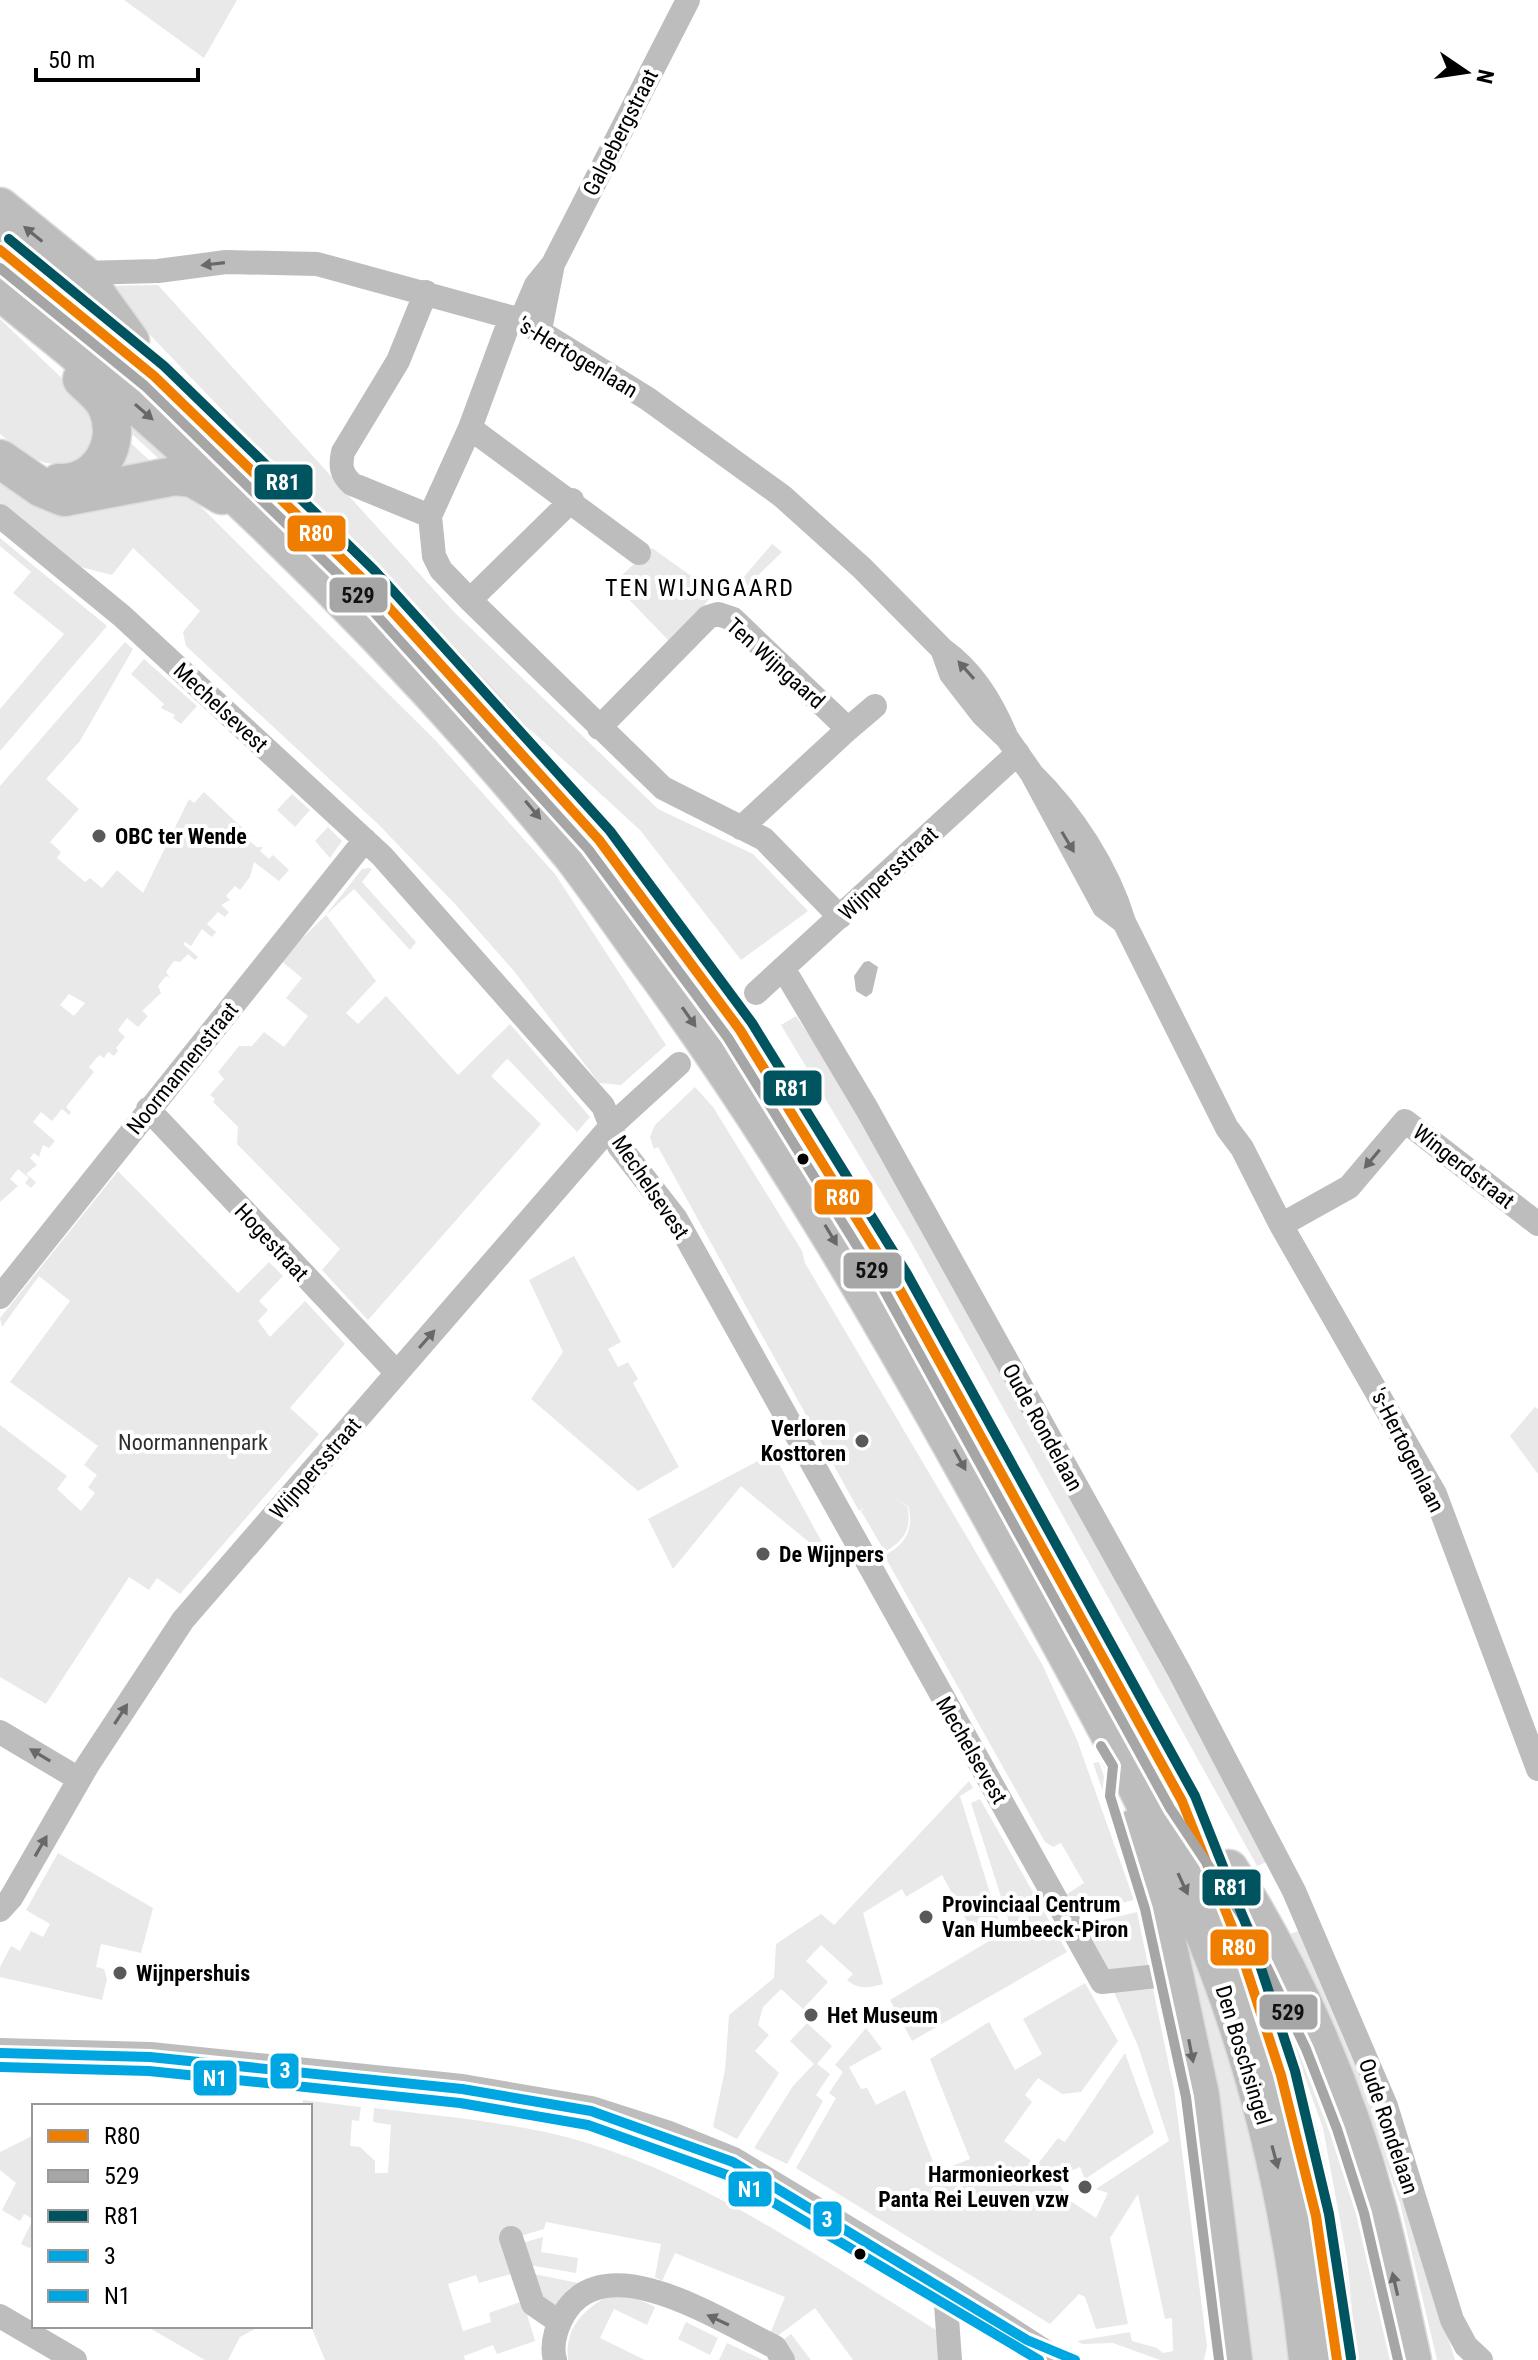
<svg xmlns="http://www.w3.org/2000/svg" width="1538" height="2360" font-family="'Roboto Condensed',sans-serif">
<rect width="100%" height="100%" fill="#fff"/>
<path fill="#e9e9e9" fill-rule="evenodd" d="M124,0H237L204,58Z
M158,285L454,612L658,809L753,854L808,911L741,960L640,830L522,722L103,286Z
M0,319L92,407L97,455C46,470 42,467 0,434Z
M123,418L178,463L170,469L123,426Z
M123,436L160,470L117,479Z
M0,478L181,487L436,741L555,874L666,1045L621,1085L599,1083L514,971L454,903L378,824L186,646L183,632L200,611L133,548L112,575L81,567L78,570L0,503Z
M0,538L107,626L0,751V709L64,634L13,593L31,572L0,546Z
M772,544L782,552L736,597L731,592Z
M652,548L715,593L670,642L613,583Z
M125,642L133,649L80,741L46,779L79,809L50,842L61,852L57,858L85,882L90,878L102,888L117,870L143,893L189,799L194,803L204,792L251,836L248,840L257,847H263L260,851L269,859L273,855L289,870L279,881L254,862L250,877L240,890L235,886L226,896L230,900L221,905L229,912L225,917L218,912L207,924L216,932L212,937L202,929L191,946L185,942L183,944L198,957L195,960L188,954L180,962L174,961L166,972L170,978L166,976L158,986L161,993L142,1011L148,1016L138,1027L127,1018L118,1030L125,1037L116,1048L118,1051L114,1056L108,1052L104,1058L99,1055L89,1067L94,1072L66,1107L71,1112L69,1115L62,1109L52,1121L41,1112L33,1122L55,1141L49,1148L43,1145L39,1157L34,1153L30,1158L37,1165L26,1174L36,1182L31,1188L25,1183L29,1178L18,1169L10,1179L18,1186L0,1202V786ZM69,994L85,1003L74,1016L60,1005Z
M144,659L197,706L181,724L173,718L175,715L161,708L164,704L131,674Z
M292,794L310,810L295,827L277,810Z
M328,827L342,841L330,858L315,841Z
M369,868L372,869L362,882L416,942L410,950L354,889L326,915L376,981L346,1013L358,1024L386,996L458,1075L510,1024L590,1117L577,1132L508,1059L506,1060L491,1076L541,1124L368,1320L322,1270L340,1249L237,1144L238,1127L213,1102L215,1099L210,1095L224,1079L218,1072L239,1046H252L264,1032L284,1047L308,1016L286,998L302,978L280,960L325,916L362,869Z
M796,1016L843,1084L1269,1861L1257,1866L910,1240L781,1025Z
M695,1087L713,1107L802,1251L805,1263L1042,1664L1077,1740L1134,1900L1077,1913L1067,1894L1084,1883L1061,1843L1053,1847L1045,1842L884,1555C905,1546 915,1528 908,1506L891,1497L907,1506C913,1529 903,1541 885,1552L861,1511L866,1507L859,1511L658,1147L654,1149L650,1137L655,1125Z
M118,1171L238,1293L269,1262L283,1276L259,1301L268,1310L258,1321L270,1337L305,1301L345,1344L290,1408L319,1434L180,1594L157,1578L149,1590L129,1577L46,1704L0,1677V1425L67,1476L57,1489L81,1511L95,1493L88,1487L97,1475L84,1465L98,1446L10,1382L70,1301L39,1276L2,1327L0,1318Z
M574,1256L621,1342L608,1349L618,1367L628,1362L638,1379L633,1383L679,1467L638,1491L531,1399L563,1352L529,1280Z
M1535,1407L1538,1409V1474L1510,1436Z
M773,1453L833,1562L741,1486L673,1569L648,1519Z
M1099,1762L1127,1842L1139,1893L1093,1763Z
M969,1781L973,1788L960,1796L998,1919L973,1932L942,1875L906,1897L902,1889L863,1913L883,1984C869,1988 859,1990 847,1980L853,1974L821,1945L806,1961L828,1982L803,2009L781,1989L763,2007L758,2025L769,2035L755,2051L779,2073L737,2139L713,2127L725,2070L729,2015L774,1978L776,1944L821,1914L834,1925Z
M980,1799L1067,1952L912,2041L890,2000L1011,1928L971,1803Z
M58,1853L153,1908L141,1953L101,1944L96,1967L104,1969L107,1979L102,2000L0,1977V1967L11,1946L20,1951L31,1931L43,1937L50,1924L26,1910Z
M1183,1911L1247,2090L1295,2360H1247L1167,1917Z
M1137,1912L1148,1965L1107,1970L1082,1925Z
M1298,1931L1379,2112L1455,2360H1437L1400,2203L1369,2114L1290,1934Z
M1265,1946L1360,2197L1396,2360H1357L1347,2259L1323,2128L1259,1949Z
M1085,1983L1118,2041L1081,2092L1062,2094L1038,2078L1025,2095L1032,2102L1004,2141L1037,2165L1058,2138L1065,2142L1125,2053L1154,2133L1085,2179L1080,2167L1056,2178L1069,2200L1096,2218L1108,2193L1096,2189L1169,2141L1138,2046L1114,1992L1153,1989L1174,2089L1207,2346L1204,2360H1160L1113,2343L1082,2344L1077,2341L1130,2332L1132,2341L1157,2348L1163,2353L1173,2351L1172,2318L1165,2319L1138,2194L1110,2238L1128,2324L1096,2329L1085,2297L1079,2294L1050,2324L796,2168L836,2098L829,2093L843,2072L835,2065L866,2028L882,2049L849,2067L861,2089L867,2088L876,2105L905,2090L937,2172L970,2159L930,2059L989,2022L1015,2070L1042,2054L1023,2019Z
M807,2023L832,2046L817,2064L830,2074L816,2095L823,2101L787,2164L754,2148L793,2086L814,2064L790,2041Z
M303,2100L361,2107L359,2121L352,2120L350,2146L360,2147L375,2161V2173H388L391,2125L373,2122L374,2108C444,2117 517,2122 584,2142C713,2181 822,2260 936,2330L939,2360H853L815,2308L776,2337L770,2334L785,2297L675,2253L662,2281L655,2277L661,2244L546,2222L544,2229L504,2241L514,2273L479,2283L476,2275L448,2284L463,2331L491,2322L489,2313L523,2301L535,2341L497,2354L493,2345L464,2356L465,2360H325L310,2324V2106H302Z
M34,2135V2245L29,2248L21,2244L33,2219L24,2214L20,2221L2,2210L16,2183L0,2170V2152Z
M543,2237L541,2252L578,2258L576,2273L529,2265L522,2243Z
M529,2273L578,2283L577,2289L559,2305H545Z
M606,2297H634L655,2307L647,2325L614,2309L600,2338L645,2360H568C565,2329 581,2312 606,2297Z
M686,2322L718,2338L710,2355L678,2339Z
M146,2326H261L240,2337L228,2360H205Z
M791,2334L811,2360H795L782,2341Z
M727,2343L761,2359L762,2360H719Z"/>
<path fill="#bbb" d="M869,961L878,967L872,993L866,997L856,991L854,976L864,962Z"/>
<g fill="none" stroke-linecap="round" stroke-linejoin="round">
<g stroke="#dbdbdb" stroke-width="41">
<path id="primary" d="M0,207L81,273L130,341
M0,250L154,376L364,580L478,702L599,840L740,1030L895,1281L1182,1801C1259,1980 1318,2166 1337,2360
M0,291C210,458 401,646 571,854C599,890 625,929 652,966C783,1145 893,1337 1000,1532C1068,1657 1139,1780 1195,1911C1256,2053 1292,2207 1308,2360
M0,459L42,488L64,497L175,476L193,478L222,495
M59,483C99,484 123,443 107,407C102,396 91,388 82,379
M1135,1828L1159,1905L1200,2095L1233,2360
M1229,1869C1295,1972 1347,2093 1378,2211C1391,2260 1401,2310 1412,2360"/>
</g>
<path stroke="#bdbdbd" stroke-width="24" d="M553,264L688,0
M81,273L158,271L226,262L317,264L521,320L648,399L782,496L862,568L942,649
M426,292L398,361L343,452C340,466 341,474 352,484L430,516
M511,317L470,428L430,516L434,556L441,570L470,600L663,788L764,839L840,917
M521,320L536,285L553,264L540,330
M470,428L639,553
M0,516L122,616L382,856L603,1106L619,1146L676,1219L1102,1982L1176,1974
M470,600L572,500
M599,728L708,617L718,614L733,619L848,729L741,828
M848,729L875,706
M1006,736C991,701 973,671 942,649L951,674L982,714L1007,738L1032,774L1104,907L1124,922C1108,869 1072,813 1032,774
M1124,922L1227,1128L1242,1148L1281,1225L1435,1494L1538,1769
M783,968L867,1109L1179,1671L1294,1891L1386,2106L1452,2320L1466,2346L1481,2360
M756,993L1018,753
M148,1109L397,1373
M1281,1225L1349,1187L1405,1121L1538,1224
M0,1297L365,840
M0,1732L79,1779
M0,1910L11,1898L87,1766L183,1620L611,1126L679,1064
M511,2238L533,2304L559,2322
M945,2290L950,2360
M0,2316L75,2360
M555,2360C550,2343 558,2322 568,2308C613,2248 724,2323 775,2347L783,2360"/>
<path stroke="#bdbdbd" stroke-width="30" d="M0,2053L150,2057L462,2089L591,2111L666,2135L733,2162L945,2290L1053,2360"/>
<use href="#primary" stroke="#bdbdbd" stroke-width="38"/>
<g stroke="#fff" stroke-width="16">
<path id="bus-1" d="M0,250L154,376L364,580L599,840L740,1030L895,1281L1182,1801L1236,1937L1281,2075L1316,2216L1337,2360"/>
</g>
<g stroke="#fff" stroke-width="16">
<path id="bus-2" d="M0,268L145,386L354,590L588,849L728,1038L883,1288L1170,1808L1244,1919L1306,2049L1337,2129L1364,2213L1398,2360
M1101,1746L1113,1766L1110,1796L1145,1909L1186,2097L1219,2360"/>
</g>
<g stroke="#fff" stroke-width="16">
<path id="bus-3" d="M9,239L164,366L374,570L610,831L752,1023L907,1274L1195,1796L1249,1932L1295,2071L1329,2214L1351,2358"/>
</g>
<g stroke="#fff" stroke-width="16">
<path id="bus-4" d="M0,2053L150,2057L462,2089L591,2111L733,2162L1027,2340L1075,2360"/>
</g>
<g stroke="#fff" stroke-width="16">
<path id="bus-5" d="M0,2067L149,2071L460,2103L588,2125L727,2175L1039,2360"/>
</g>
<use href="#bus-1" stroke="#ef7d00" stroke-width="10"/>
<use href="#bus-2" stroke="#a6a6a6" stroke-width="10"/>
<use href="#bus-3" stroke="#005460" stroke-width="10"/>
<use href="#bus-4" stroke="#00a6e2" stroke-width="10"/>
<use href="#bus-5" stroke="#00a6e2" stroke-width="10"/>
</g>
<defs><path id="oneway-solid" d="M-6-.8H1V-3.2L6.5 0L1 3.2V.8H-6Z" transform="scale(2)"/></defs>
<g fill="#686868">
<use href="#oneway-solid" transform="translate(33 234) rotate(-141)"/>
<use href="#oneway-solid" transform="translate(213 264) rotate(173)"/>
<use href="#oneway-solid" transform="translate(144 412) rotate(41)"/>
<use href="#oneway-solid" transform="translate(966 670) rotate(-132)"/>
<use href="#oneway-solid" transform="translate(533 810) rotate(50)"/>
<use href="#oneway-solid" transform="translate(1068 842) rotate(59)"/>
<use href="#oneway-solid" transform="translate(689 1017) rotate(55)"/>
<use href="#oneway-solid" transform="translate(1372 1159) rotate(130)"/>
<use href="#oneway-solid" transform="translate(831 1235) rotate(59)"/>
<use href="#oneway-solid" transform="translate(427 1339) rotate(-49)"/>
<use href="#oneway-solid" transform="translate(960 1460) rotate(61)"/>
<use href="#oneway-solid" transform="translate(121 1714) rotate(-57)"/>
<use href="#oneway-solid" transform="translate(40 1755) rotate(-149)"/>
<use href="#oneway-solid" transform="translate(41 1846) rotate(-60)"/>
<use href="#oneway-solid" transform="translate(1183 1884) rotate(65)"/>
<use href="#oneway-solid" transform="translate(1191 2051) rotate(79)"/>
<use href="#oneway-solid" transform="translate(1275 2157) rotate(75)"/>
<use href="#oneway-solid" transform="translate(1395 2284) rotate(-103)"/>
<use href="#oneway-solid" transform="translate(718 2320) rotate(-155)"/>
</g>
<g fill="#595959" stroke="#fff" stroke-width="3">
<circle cx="99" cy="836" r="8"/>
<circle cx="862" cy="1441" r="8"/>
<circle cx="763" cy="1554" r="8"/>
<circle cx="926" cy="1917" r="8"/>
<circle cx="120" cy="1973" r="8"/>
<circle cx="811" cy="2015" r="8"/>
<circle cx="1085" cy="2187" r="8"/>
</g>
<g fill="#000" stroke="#fff" stroke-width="3">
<circle cx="803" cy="1159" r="7"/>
<circle cx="860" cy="2254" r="7"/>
</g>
<g text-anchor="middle" stroke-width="8" stroke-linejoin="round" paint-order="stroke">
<g font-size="22" fill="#000" stroke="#fff">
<text transform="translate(620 132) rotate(-63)" y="8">Galgebergstraat</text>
<text transform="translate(578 357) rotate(31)" y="8">'s-Hertogenlaan</text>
<text transform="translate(776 663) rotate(42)" y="8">Ten Wijngaard</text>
<text transform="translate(221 707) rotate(43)" y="8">Mechelsevest</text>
<text transform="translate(888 873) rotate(-43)" y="8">Wijnpersstraat</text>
<text transform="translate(182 1068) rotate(-51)" y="8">Noormannenstraat</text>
<text transform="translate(1464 1166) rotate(38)" y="8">Wingerdstraat</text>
<text transform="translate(651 1187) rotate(56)" y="8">Mechelsevest</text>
<text transform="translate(272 1242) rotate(47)" y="8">Hogestraat</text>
<text transform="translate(1043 1427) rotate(61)" y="8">Oude Rondelaan</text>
<text transform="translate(1408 1450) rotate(63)" y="8">'s-Hertogenlaan</text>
<text transform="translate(315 1468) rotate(-49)" y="8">Wijnpersstraat</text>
<text transform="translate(972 1750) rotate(60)" y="8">Mechelsevest</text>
<text transform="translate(1244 2055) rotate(73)" y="8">Den Boschsingel</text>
<text transform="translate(1389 2126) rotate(71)" y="8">Oude Rondelaan</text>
</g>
<g font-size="22" font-weight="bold" fill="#000" stroke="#fff" text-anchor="start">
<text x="115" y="844">OBC ter Wende</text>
<text x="846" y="1436" text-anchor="end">Verloren<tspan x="846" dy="25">Kosttoren</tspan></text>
<text x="779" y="1562">De Wijnpers</text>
<text x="942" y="1912">Provinciaal Centrum<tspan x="942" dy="25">Van Humbeeck-Piron</tspan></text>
<text x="136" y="1981">Wijnpershuis</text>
<text x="827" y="2023">Het Museum</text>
<text x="1069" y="2182" text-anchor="end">Harmonieorkest<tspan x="1069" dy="25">Panta Rei Leuven vzw</tspan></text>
</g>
<g font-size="22" fill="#2e2e2e" stroke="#fff">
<text x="193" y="1450">Noormannenpark</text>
</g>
<g font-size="24" letter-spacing="2" fill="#000" stroke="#fff">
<text x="700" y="596">TEN WIJNGAARD</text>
</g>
</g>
<g stroke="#fff" stroke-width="3">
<rect x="253" y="463" width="61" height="38" rx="8" fill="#005460"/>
<rect x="286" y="514" width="61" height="39" rx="8" fill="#ef7d00"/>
<rect x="328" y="576" width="61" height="38" rx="8" fill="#a6a6a6"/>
<rect x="762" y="1069" width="61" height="38" rx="8" fill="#005460"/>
<rect x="813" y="1178" width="61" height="38" rx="8" fill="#ef7d00"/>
<rect x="842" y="1251" width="61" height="39" rx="8" fill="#a6a6a6"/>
<rect x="1201" y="1868" width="61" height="39" rx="8" fill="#005460"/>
<rect x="1209" y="1928" width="61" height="39" rx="8" fill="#ef7d00"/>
<rect x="1258" y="1993" width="61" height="38" rx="8" fill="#a6a6a6"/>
<rect x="269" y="2052" width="31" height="38" rx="8" fill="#00a6e2"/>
<rect x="192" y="2059" width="46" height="38" rx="8" fill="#00a6e2"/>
<rect x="727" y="2170" width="46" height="38" rx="8" fill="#00a6e2"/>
<rect x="812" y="2200" width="31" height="38" rx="8" fill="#00a6e2"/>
</g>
<g font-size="22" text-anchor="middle" font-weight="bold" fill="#fff">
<text x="283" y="490">R81</text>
<text x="316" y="541">R80</text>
<text x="792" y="1096">R81</text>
<text x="843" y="1205">R80</text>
<text x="1231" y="1895">R81</text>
<text x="1239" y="1955">R80</text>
<text x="285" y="2078">3</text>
<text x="215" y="2086">N1</text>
<text x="750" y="2197">N1</text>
<text x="827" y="2227">3</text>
</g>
<g font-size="22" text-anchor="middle" font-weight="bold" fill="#111">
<text x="358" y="603">529</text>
<text x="872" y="1278">529</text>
<text x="1288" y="2020">529</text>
</g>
<rect x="32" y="2104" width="280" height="224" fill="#ffffff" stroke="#999999" stroke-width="2"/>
<rect x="48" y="2130" width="40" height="12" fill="#ef7d00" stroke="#999999" stroke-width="2"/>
<text x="104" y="2144" font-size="24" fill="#000000">R80</text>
<rect x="48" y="2170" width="40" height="12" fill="#a6a6a6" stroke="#999999" stroke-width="2"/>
<text x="104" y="2184" font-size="24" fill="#000000">529</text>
<rect x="48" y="2210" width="40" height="12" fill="#005460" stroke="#999999" stroke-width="2"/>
<text x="104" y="2224" font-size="24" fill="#000000">R81</text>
<rect x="48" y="2250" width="40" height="12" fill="#00a6e2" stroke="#999999" stroke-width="2"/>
<text x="104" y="2264" font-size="24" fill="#000000">3</text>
<rect x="48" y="2290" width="40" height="12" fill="#00a6e2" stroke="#999999" stroke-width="2"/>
<text x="104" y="2304" font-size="24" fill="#000000">N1</text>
<g transform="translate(1466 72) rotate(103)" stroke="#ffffff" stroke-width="6" paint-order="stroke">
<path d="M0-6L14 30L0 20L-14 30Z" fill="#000000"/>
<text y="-12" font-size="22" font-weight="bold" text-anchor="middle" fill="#000000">N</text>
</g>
<path d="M36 68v12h162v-12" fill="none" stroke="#000000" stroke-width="4"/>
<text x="48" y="68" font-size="24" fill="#000000" stroke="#ffffff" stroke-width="6" paint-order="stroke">50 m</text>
</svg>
